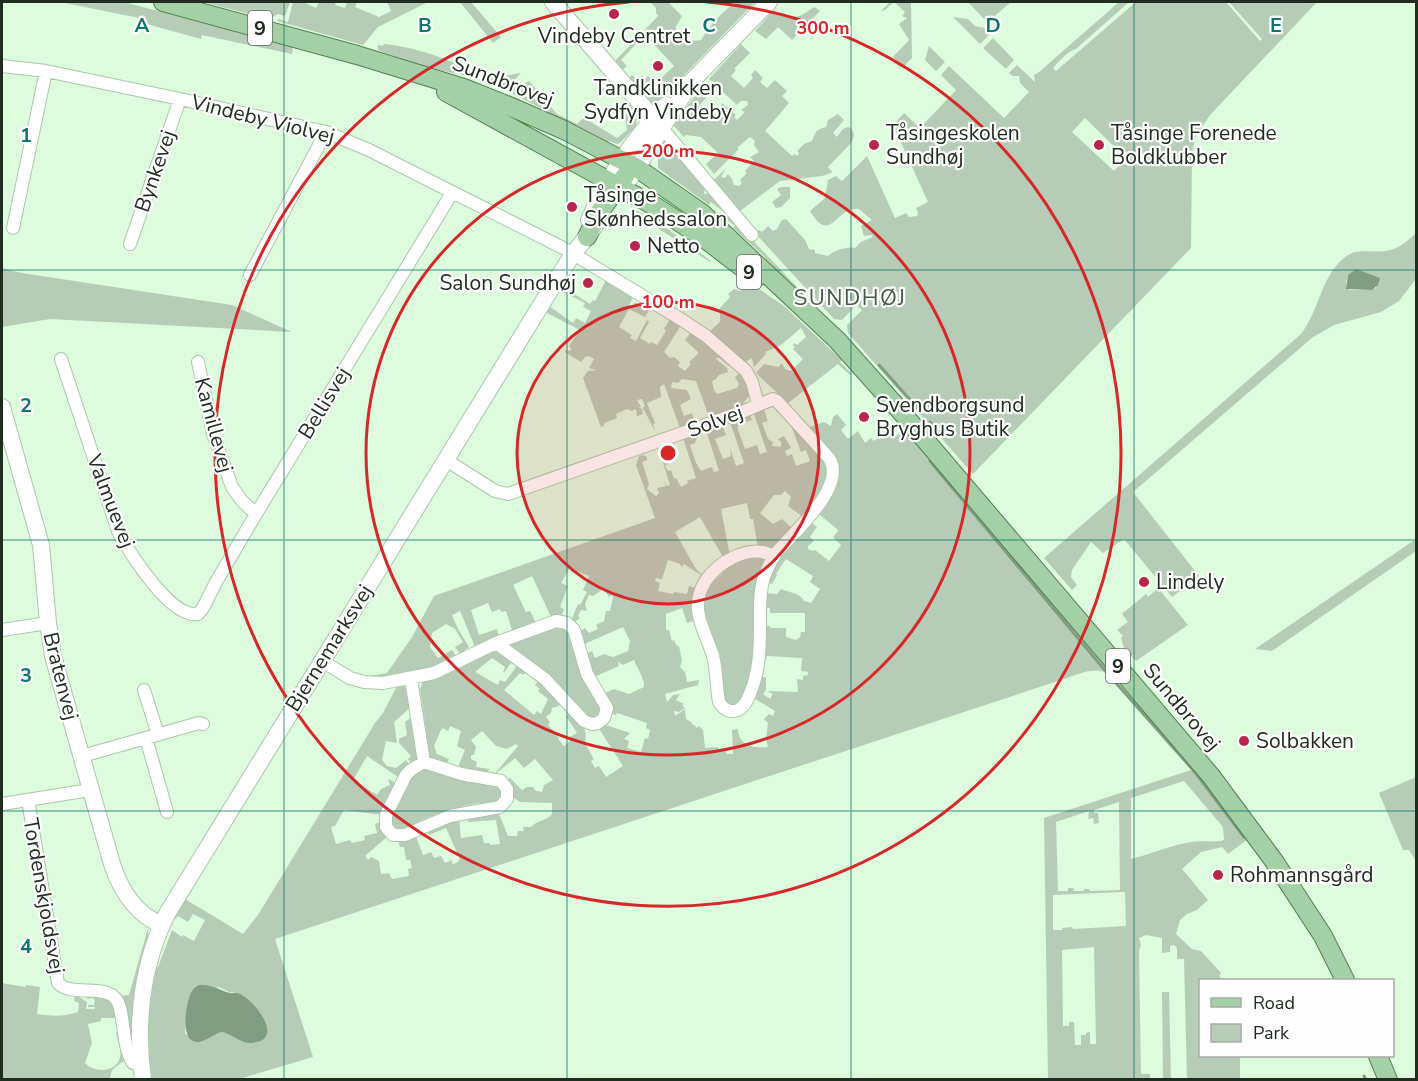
<svg xmlns="http://www.w3.org/2000/svg" width="1418" height="1081" font-family="'Nunito Sans',sans-serif">
<rect width="100%" height="100%" fill="#ddfbdd"/>
<path fill="#b7ccb7" fill-rule="evenodd" d="M60,2H124L293,47L292,54L202,35L201,39L143,23L144,19Z
M203,2H290L285,16L278,14L269,19Z
M293,2H303L316,8L319,2H336L335,5L345,8L347,2H357L355,7L379,17L391,11L387,2H428L378,27L363,45L277,21L278,19L288,22Z
M460,2H471L501,37L493,43Z
M650,2H668L682,16L675,28C683,36 689,43 701,40C710,26 724,7 740,2C744,0 751,2 755,2L657,103H649L629,78L632,75L638,80L642,76L645,79L648,76L656,83L674,66L650,40L654,35L648,31L621,60L627,66L622,70L614,62L658,16L656,13V8Z
M890,2H911L912,58L903,67L893,57L909,40L899,24L907,18L902,16L905,12L894,2L885,10L881,11Z
M968,2H1011L990,20L984,19Z
M1119,2H1129L1076,49C1068,51 1059,61 1053,68L1056,71L1136,2H1226L1260,41L1262,39L1229,2H1317L1210,115L1195,138L1192,154L1191,248L973,474L848,333L847,325L862,310L856,305L842,320L834,319L755,233L759,230L762,232L768,226L773,231L777,229L782,220L786,219L805,240L809,249L815,250V253L828,256C834,250 848,246 855,248L861,242L873,237L872,235L864,236L861,226L872,220L859,209C836,206 831,246 810,211L825,198L828,180L836,176L842,181L867,156L895,218L906,213L909,217L917,216L918,213L916,208L928,202L893,125L904,113L920,128L956,90L941,75L949,66L1004,118L1029,92L1020,83L1019,76H1013L1009,73L1017,65L1035,82L1034,75L1039,72ZM1085,118L1126,158L1114,171L1072,132Z
M814,7L820,11L792,40L778,27L766,39L755,31L771,13C791,19 797,20 814,7Z
M953,17L968,19L975,26L985,28L990,34L980,44Z
M993,38L1014,60L1006,69L983,48Z
M384,44C409,46 455,59 475,75C465,80 392,56 378,50V45L383,46Z
M741,44L750,53L734,69L736,70L731,76L744,88L753,78L751,75L755,70L763,78L760,82L767,88L775,80L787,91L782,96L789,103L765,131L792,156L795,154L797,156L799,153L797,151L804,144L812,141C816,131 816,130 826,127L828,120L838,114L844,120L833,133L837,137L843,129L848,127L852,129L854,135L852,142L828,167L832,172L831,173L822,176L780,181L740,211L714,180L726,168L721,177L725,178L728,174L732,179L734,185L739,186L742,183L740,180L747,173L745,171L754,161L750,157L759,152L754,145L755,141L750,137L738,147V150L714,174L706,164L718,153L701,137L686,135L684,137L673,125L678,117L702,88L709,95L698,107L713,120L724,110L721,107L722,103L736,115L734,117L737,120L745,112L741,110L748,105L747,101H741L737,105L709,79Z
M929,46L945,62L936,71L925,60Z
M521,73L514,80L520,87L529,81L557,114L577,124L589,113L586,119L617,138L627,130L624,103L626,100L637,115L636,126L620,143L617,144L609,141L607,143L485,79Z
M665,140L705,188L704,194L709,193L722,208L721,210L711,202L709,205L658,168V153Z
M781,187H790V198L781,207L776,208L772,202L781,195L777,189Z
M631,207L669,230L711,261L710,262L631,211Z
M725,211L851,344L780,279L763,255L733,228L735,226L726,219L728,216L723,212Z
M1416,233V279L1399,301L1381,312L1334,325L1313,337L1133,492L1199,576L1172,597L1124,539L1103,553L1091,542L1072,570L1071,577L1077,585L1072,590L1044,558L1301,334C1320,310 1321,273 1348,255C1360,248 1372,253 1385,251C1397,250 1408,241 1416,233ZM1359,270L1366,275L1378,277L1376,288L1365,290H1349L1346,283L1348,275Z
M2,268L22,273L232,305L292,332L50,319L2,327Z
M606,280L634,296L629,305L632,307L635,302L639,304L641,301L651,307L645,317L629,309L619,327L632,335L630,338L636,341L647,320L649,322L640,338L650,344L651,342L657,345L666,331L664,329L670,319L681,325L664,352L670,358L674,357L680,362L678,366L685,371L691,364L689,362L699,353L685,340L691,332L731,364L729,366L718,357L716,359L727,368L728,372L719,375L716,379L712,381L714,390L717,394L737,388L739,384L735,377L740,373L746,378L750,395L740,407L709,417L696,381L682,379L678,383L672,382L671,388L687,390L691,399L680,405L684,416L692,413L695,422L680,428L664,384L660,387L661,397L647,403L655,423L653,424L655,431L643,408L645,406L642,399L637,400L641,407H638L642,409L643,414L637,416L636,409L632,411L627,409L616,414L617,418L604,423V426L601,427L583,378L588,371L596,370L589,368L594,359L589,356L585,357L581,362L565,352L566,350L570,351L571,348L569,346L580,330L545,312L549,306L573,323L576,318L585,323L591,311L583,307L585,303L559,290L562,286L590,304L593,300L595,301Z
M746,280L784,306L842,360L840,362L852,374L850,375L838,364L788,403L756,373L764,364L778,367L782,363L785,369L791,371L803,359L793,349L795,347L793,345L794,343L797,345L806,337L801,328L781,345L765,352L766,354L754,367L752,358L744,363L709,332L720,322V308L730,297L728,294L734,289L740,291L746,288L742,285Z
M764,410L768,421L762,423L768,439L773,442L772,446L781,447V442L778,439L784,436L791,448L785,451L787,456L792,454L796,466L810,461L806,450L801,452L791,425C804,439 834,459 826,482C822,494 810,507 803,517L788,506L791,497L785,491L781,495H774L760,513L773,524L782,519L793,529L774,548L771,547L770,550L758,548L753,519H750L747,503L721,509L730,556L724,559L700,517L675,532L696,569L704,577L684,564L682,567L680,564L668,560L662,579L656,578L655,581L660,583L658,591L673,594L674,592L687,594L689,586L698,589L696,620L687,623L682,608L666,614V630H669L672,641L674,640L677,646H679L682,661L680,667L685,672L687,682L699,680L698,685L665,694L667,702L673,695L680,694L676,700L684,704L682,705L685,708L679,712L674,711L675,716L685,709L686,719L692,723V725L693,724L697,728L699,726L703,730L705,748L718,747L719,750H725L727,754H733L732,730L738,729C739,747 754,748 768,747L766,739L768,723L764,719L769,714L773,716L775,711L752,697L759,677H766V690L763,694L770,699L773,694L767,691L798,692L797,679L803,680V676L808,675V672L801,671L802,658L767,656L766,660H762L763,626H770V628H786V637L796,640L800,637L801,632H805V613H770V608H763V593L777,594L781,589C789,593 800,592 804,601L811,603L820,589L810,582L813,576L786,559L776,574L777,575L772,584L765,583L781,553L784,554L812,523L817,527L810,537L814,541L808,546V549L813,551L815,550L829,561L841,545L843,547L833,537L838,531L837,529L819,514C848,471 845,465 810,427L824,422L831,426L833,417L837,414L846,425L841,430L848,439L858,431L865,443L871,438L874,441L881,436L894,435L896,436L902,432L911,436L1111,672L1108,674C1095,666 1080,674 1067,678L275,939L313,1057L239,1079L149,1080C144,1041 148,1005 155,968L158,967L172,930L182,937L183,935L194,941L205,920L193,914L188,922L178,916L174,920L185,899L243,934L258,915L375,723L383,713L397,686H403L407,688L411,707L394,722L397,743L386,741L382,760L387,766L396,768L406,760L410,765L401,779L367,756L353,780L377,795L381,789L390,785L388,779L398,784L383,815L344,810L335,826L331,827L336,844L350,840L352,843L365,840L364,836L377,833L375,824L381,822L388,836L365,856L368,860L371,857L379,861L381,874L389,873L392,879L409,876L408,869L412,868L410,860H406L404,847H400L398,840L415,834L423,855L431,852L434,858L441,856L445,863L452,860V863L454,864L459,861V857L446,828L429,835L427,829L459,817L461,838L482,835L484,843H490V845L500,844L496,820L468,822L467,818L498,811L508,836H517L518,831H524L523,827H531C537,820 547,821 552,814V803L520,802L511,796L507,780L510,778L522,790L527,787H533L536,791L542,792L544,785L553,780L535,759L524,768L515,758L493,776L518,746L516,744L507,749L496,746L482,731L471,740L476,747L474,755H471V759L477,762L476,767L490,769L484,775L457,769L465,750L457,746L461,731L450,726L448,731L443,728L441,730L434,746L437,754L449,759L447,764L429,758L427,752L429,750L420,689L423,681L450,672L495,649L513,660L504,673L503,672L505,667L492,658L475,672L498,685L500,680L505,682L519,663L528,670L523,675L520,673L504,690L534,715L537,711L541,714L548,699L538,691L540,689L535,685L540,679L562,701L559,706L552,708L551,713L546,717L550,722L548,725L559,738L558,739L564,746L570,741L568,738L577,733L566,716L572,712C582,724 588,728 585,744L594,759L591,761L595,768L599,766L606,777L623,766L598,727L603,724L630,733L624,739L629,741L627,748L641,752L645,738L648,739L650,730L646,728L647,723L617,713L616,715L610,713L603,694L614,689L629,694L644,687C645,679 637,668 634,660L623,665L618,662L619,666L592,678L583,655L592,651L595,658L604,654L613,657L628,651L630,641L623,627L580,646L578,633L585,628L589,633L598,629L596,625L604,621L606,611H610L613,597L612,595L609,597L603,589L593,596L589,595L585,604L587,611L581,610L578,616L580,618L573,623L571,621L578,604L580,605L587,592L583,590L589,576L570,568L561,583L568,586L560,607L564,609L561,618L552,619L532,576L513,585L526,612L530,611L537,625L513,633L506,611L501,612L500,609L492,612L488,603L471,610L479,635L497,629L499,637L475,647L460,611L452,615L458,629L469,647L460,654L455,647L463,642L455,629L446,624L432,633L430,647L438,658L452,650L456,656C427,670 390,683 358,675L370,676L387,673L412,637L434,596L655,518L636,465L639,456L643,455L647,457V460L642,462L649,484L647,489L656,496L659,493L657,488L666,486L664,481L667,486L670,485L658,447L673,442L676,450L667,456L669,464L665,465L668,471L671,470L674,479L676,478L681,487L688,483L687,481L696,478L683,438L699,433L695,443L690,445L696,463L701,471L712,467L714,472L719,471L706,430L722,425L726,435L715,439L723,459L731,456L730,448L736,466L744,463L730,422L750,415L752,420L742,423L743,425L737,427L745,449L757,445L760,454L767,452L754,414ZM219,987L229,992L237,993L266,1034C251,1054 239,1035 222,1032L212,1035L202,1041L185,1034L186,1011L191,995Z
M1416,539V551L1272,651L1255,649Z
M764,556L766,560L757,596L754,599V613L756,616L752,665L744,698L735,707L725,704L713,644L714,639L709,625L705,624L702,614L704,590L727,569V565L738,559Z
M1158,588L1188,625L1136,661L1124,648L1121,638L1123,636L1117,630L1128,622L1122,614L1146,594L1148,597Z
M556,624L570,630L581,670L580,673L588,689H591L602,704L601,716L591,720L550,676L536,665L533,666L508,645L510,642L540,634Z
M413,716L418,759L412,764L408,759L411,756L399,743V739L407,735L405,722Z
M423,767L465,781L468,779L496,783L503,788L501,802L482,806L479,803L463,806L460,810L434,818L431,816L415,823L414,827L395,833L389,817L392,812L396,810L403,796L401,792L410,774Z
M1194,769L1248,839L1228,854L1222,847L1201,852L1182,869L1208,900L1197,910L1187,914L1180,920L1176,934L1192,949L1201,951L1221,973L1219,976L1223,980H1200V1056H1240V1079H1187L1184,959H1177V948L1174,945L1170,946V952L1162,953V938L1146,935L1139,938L1141,945L1139,951L1141,1074H1150V1079H1048L1044,818ZM1184,781L1223,827L1224,840C1218,843 1201,840 1191,842C1171,845 1151,854 1131,859V798ZM1119,802L1120,890L1090,891L1089,889H1084V891H1074L1073,888H1068V891H1058L1056,822L1089,811L1088,819L1093,818L1094,824L1099,823L1098,813H1094V810ZM1121,892H1125L1126,926L1073,929L1072,927L1062,928V930H1053V895ZM1094,947L1096,1044H1090V1032L1086,1033V1035H1081V1045H1075L1074,1022H1069V1026H1063L1062,950Z
M1416,777V861L1409,850H1403L1379,793Z
M148,928V938L134,1057L125,1023L121,996L129,995Z
M2,983L25,987L26,985L40,987L37,1014C55,1016 61,1017 78,1012L79,1003L74,1001L75,994L87,1002L86,1009H95V1007H88V1005H94L95,1000L93,998L87,999V994C108,998 111,997 117,1018H101V1021L88,1024L92,1043L85,1063C94,1073 117,1073 120,1057C122,1050 117,1039 116,1033L118,1032L126,1059L112,1070L110,1079L2,1080Z
M1162,992H1169L1171,1079H1163Z"/>
<path fill="#819d81" d="M1356,269L1380,278L1378,285L1372,290L1346,289L1348,275Z
M199,985C212,984 219,990 230,993C235,994 235,992 240,994C255,1001 286,1040 252,1043C241,1044 232,1034 222,1032C213,1034 204,1043 196,1042C179,1040 186,1001 192,991C194,988 196,987 199,985Z"/>
<g fill="none" stroke-linecap="round" stroke-linejoin="round">
<path stroke="#819d81" stroke-width="3" d="M879,365L921,412
M930,422L940,434
M930,461L1108,674L1194,771L1244,837
M1364,1076L1366,1080"/>
<g stroke="#abc7ab" stroke-width="14">
<path id="street" d="M2,66L46,71L180,99L326,132L369,150L567,250L682,320L706,336L746,371L752,382L758,404
M661,127L752,235
M13,228L46,71
M130,244L180,99
M250,275L326,132
M61,359L118,531C129,552 171,619 198,614L203,608L216,582L256,514L452,193
M198,362L213,434L232,487L242,501L256,514
M446,460L495,491L508,494L742,412L773,399L777,401L829,458C848,486 793,533 776,553C771,560 767,569 764,577C760,589 760,601 760,614C760,642 761,669 749,696C747,701 744,707 738,710C730,713 723,709 719,702C716,686 717,671 713,656C709,642 702,630 699,616C693,590 711,568 734,557C747,551 761,548 774,557
M556,621L567,623L574,630L587,674L607,708L604,718L598,723L592,724L584,721L545,679L496,643Z
M2,630L48,623
M322,661L350,678L364,682L383,683L434,673L496,643
M411,679L424,762
M144,690L158,735
M146,738L167,812
M82,756L199,723L203,724
M424,762L461,774L501,781L507,789V799L500,807L450,816L405,835H393L386,827V815L406,775L411,770Z
M28,800L58,983C71,997 105,984 116,999C125,1010 121,1045 133,1063L141,1062
M2,804L90,790"/>
</g>
<g stroke="#abc7ab" stroke-width="18">
<path id="secondary" d="M553,2L660,126
M685,88L769,2
M630,178C652,146 670,112 693,81
M589,220C607,178 634,138 666,105
M2,407L41,545L48,623L53,656L112,864C121,891 135,914 162,925
M143,1080C135,1023 142,963 168,912L557,279L573,254L595,226"/>
</g>
<g stroke="#4e8250" stroke-width="20">
<path id="primary" d="M163,2L357,55L464,88L509,106L564,130L637,168L703,214L837,340L904,415L1211,776L1274,861L1323,936L1345,980
M446,92L658,208L709,242L756,278
M587,237L597,216L625,176
M1378,1056L1388,1080"/>
</g>
<use href="#street" stroke="#fff" stroke-width="12"/>
<use href="#secondary" stroke="#fff" stroke-width="16"/>
<use href="#primary" stroke="#a4d0a6" stroke-width="18"/>
</g>
<path fill="none" stroke="#0f766e" stroke-width="1.5" stroke-opacity="0.55" d="M284,2V1080M567,2V1080M851,2V1080M1134,2V1080M2,270H1416M2,540H1416M2,811H1416"/>
<circle cx="668" cy="453" r="151" fill="#d62828" fill-opacity=".12"/>
<g fill="none" stroke="#d62828" stroke-width="3">
<circle cx="668" cy="453" r="151"/>
<circle cx="668" cy="453" r="302"/>
<path d="M707 2A453 453 0 1 1 629 2"/>
</g>
<g fill="#b72548" stroke="#fefefe" stroke-width="2">
<circle cx="614" cy="14" r="6"/>
<circle cx="658" cy="66" r="6"/>
<circle cx="874" cy="145" r="6"/>
<circle cx="1099" cy="145" r="6"/>
<circle cx="572" cy="207" r="6"/>
<circle cx="635" cy="246" r="6"/>
<circle cx="588" cy="283" r="6"/>
<circle cx="864" cy="417" r="6"/>
<circle cx="1144" cy="582" r="6"/>
<circle cx="1244" cy="741" r="6"/>
<circle cx="1218" cy="875" r="6"/>
</g>
<g text-anchor="middle" stroke-width="4.5" stroke-linejoin="round" paint-order="stroke">
<g fill="#fefefe" stroke="#636b63" stroke-width="1.5">
<rect x="248" y="11" width="24" height="34" rx="4.5"/>
<rect x="737" y="255" width="24" height="34" rx="4.5"/>
<rect x="1106" y="649" width="24" height="34" rx="4.5"/>
</g>
<g font-size="20" font-weight="bold" fill="#212c21">
<text x="260" y="35">9</text>
<text x="749" y="279">9</text>
<text x="1118" y="673">9</text>
</g>
<g font-size="21" fill="#212c21" stroke="#fefefe" text-anchor="start">
<text x="614" y="43" text-anchor="middle">Vindeby Centret</text>
<text x="658" y="95" text-anchor="middle">Tandklinikken<tspan x="658" dy="24">Sydfyn Vindeby</tspan></text>
<text x="886" y="140">Tåsingeskolen<tspan x="886" dy="24">Sundhøj</tspan></text>
<text x="1111" y="140">Tåsinge Forenede<tspan x="1111" dy="24">Boldklubber</tspan></text>
<text x="584" y="202">Tåsinge<tspan x="584" dy="24">Skønhedssalon</tspan></text>
<text x="647" y="253">Netto</text>
<text x="576" y="290" text-anchor="end">Salon Sundhøj</text>
<text x="876" y="412">Svendborgsund<tspan x="876" dy="24">Bryghus Butik</tspan></text>
<text x="1156" y="589">Lindely</text>
<text x="1256" y="748">Solbakken</text>
<text x="1230" y="882">Rohmannsgård</text>
</g>
<g font-size="21" fill="#212c21" stroke="#fefefe">
<text transform="translate(503 81) rotate(21)" y="7">Sundbrovej</text>
<text transform="translate(263 119) rotate(14)" y="7">Vindeby Violvej</text>
<text transform="translate(155 171) rotate(-71)" y="7">Bynkevej</text>
<text transform="translate(324 403) rotate(-59)" y="7">Bellisvej</text>
<text transform="translate(715 421) rotate(-20)" y="7">Solvej</text>
<text transform="translate(214 425) rotate(75)" y="7">Kamillevej</text>
<text transform="translate(111 501) rotate(69)" y="7">Valmuevej</text>
<text transform="translate(329 648) rotate(-58)" y="7">Bjernemarksvej</text>
<text transform="translate(61 676) rotate(76)" y="7">Bratenvej</text>
<text transform="translate(1182 707) rotate(50)" y="7">Sundbrovej</text>
<text transform="translate(44 896) rotate(80)" y="7">Tordenskjoldsvej</text>
</g>
<g font-size="22" letter-spacing="1.5" fill="#435c44" stroke="#fefefe">
<text x="850" y="305">SUNDHØJ</text>
</g>
</g>
<g font-size="20" text-anchor="middle" font-weight="bold" fill="#0f766e" stroke="#fefefe" stroke-width="4.5" stroke-linejoin="round" paint-order="stroke">
<text x="142" y="32">A</text>
<text x="425" y="32">B</text>
<text x="709" y="32">C</text>
<text x="993" y="32">D</text>
<text x="1276" y="32">E</text>
<text x="26" y="142">1</text>
<text x="26" y="412">2</text>
<text x="26" y="682">3</text>
<text x="26" y="953">4</text>
</g>
<circle cx="668" cy="453" r="9" fill="#d62828" stroke="#fefefe" stroke-width="3"/>
<g font-size="18" text-anchor="middle" font-weight="bold" fill="#d62828" stroke="#fefefe" stroke-width="4.5" stroke-linejoin="round" paint-order="stroke">
<text x="823" y="34">300 m</text>
<text x="668" y="157">200 m</text>
<text x="668" y="308">100 m</text>
</g>
<rect width="1418" height="1081" fill="none" stroke="#212c21" stroke-width="6"/>
<rect x="1199" y="979" width="195" height="78" fill="#fefefe" stroke="#a6aaa6" stroke-width="1.5"/>
<rect x="1211" y="998" width="30" height="9" fill="#a4d0a6" stroke="#a6aaa6" stroke-width="1.5"/>
<text x="1253" y="1009" font-size="18" fill="#212c21">Road</text>
<rect x="1211" y="1024" width="30" height="18" fill="#b7ccb7" stroke="#a6aaa6" stroke-width="1.5"/>
<text x="1253" y="1039" font-size="18" fill="#212c21">Park</text>
</svg>
